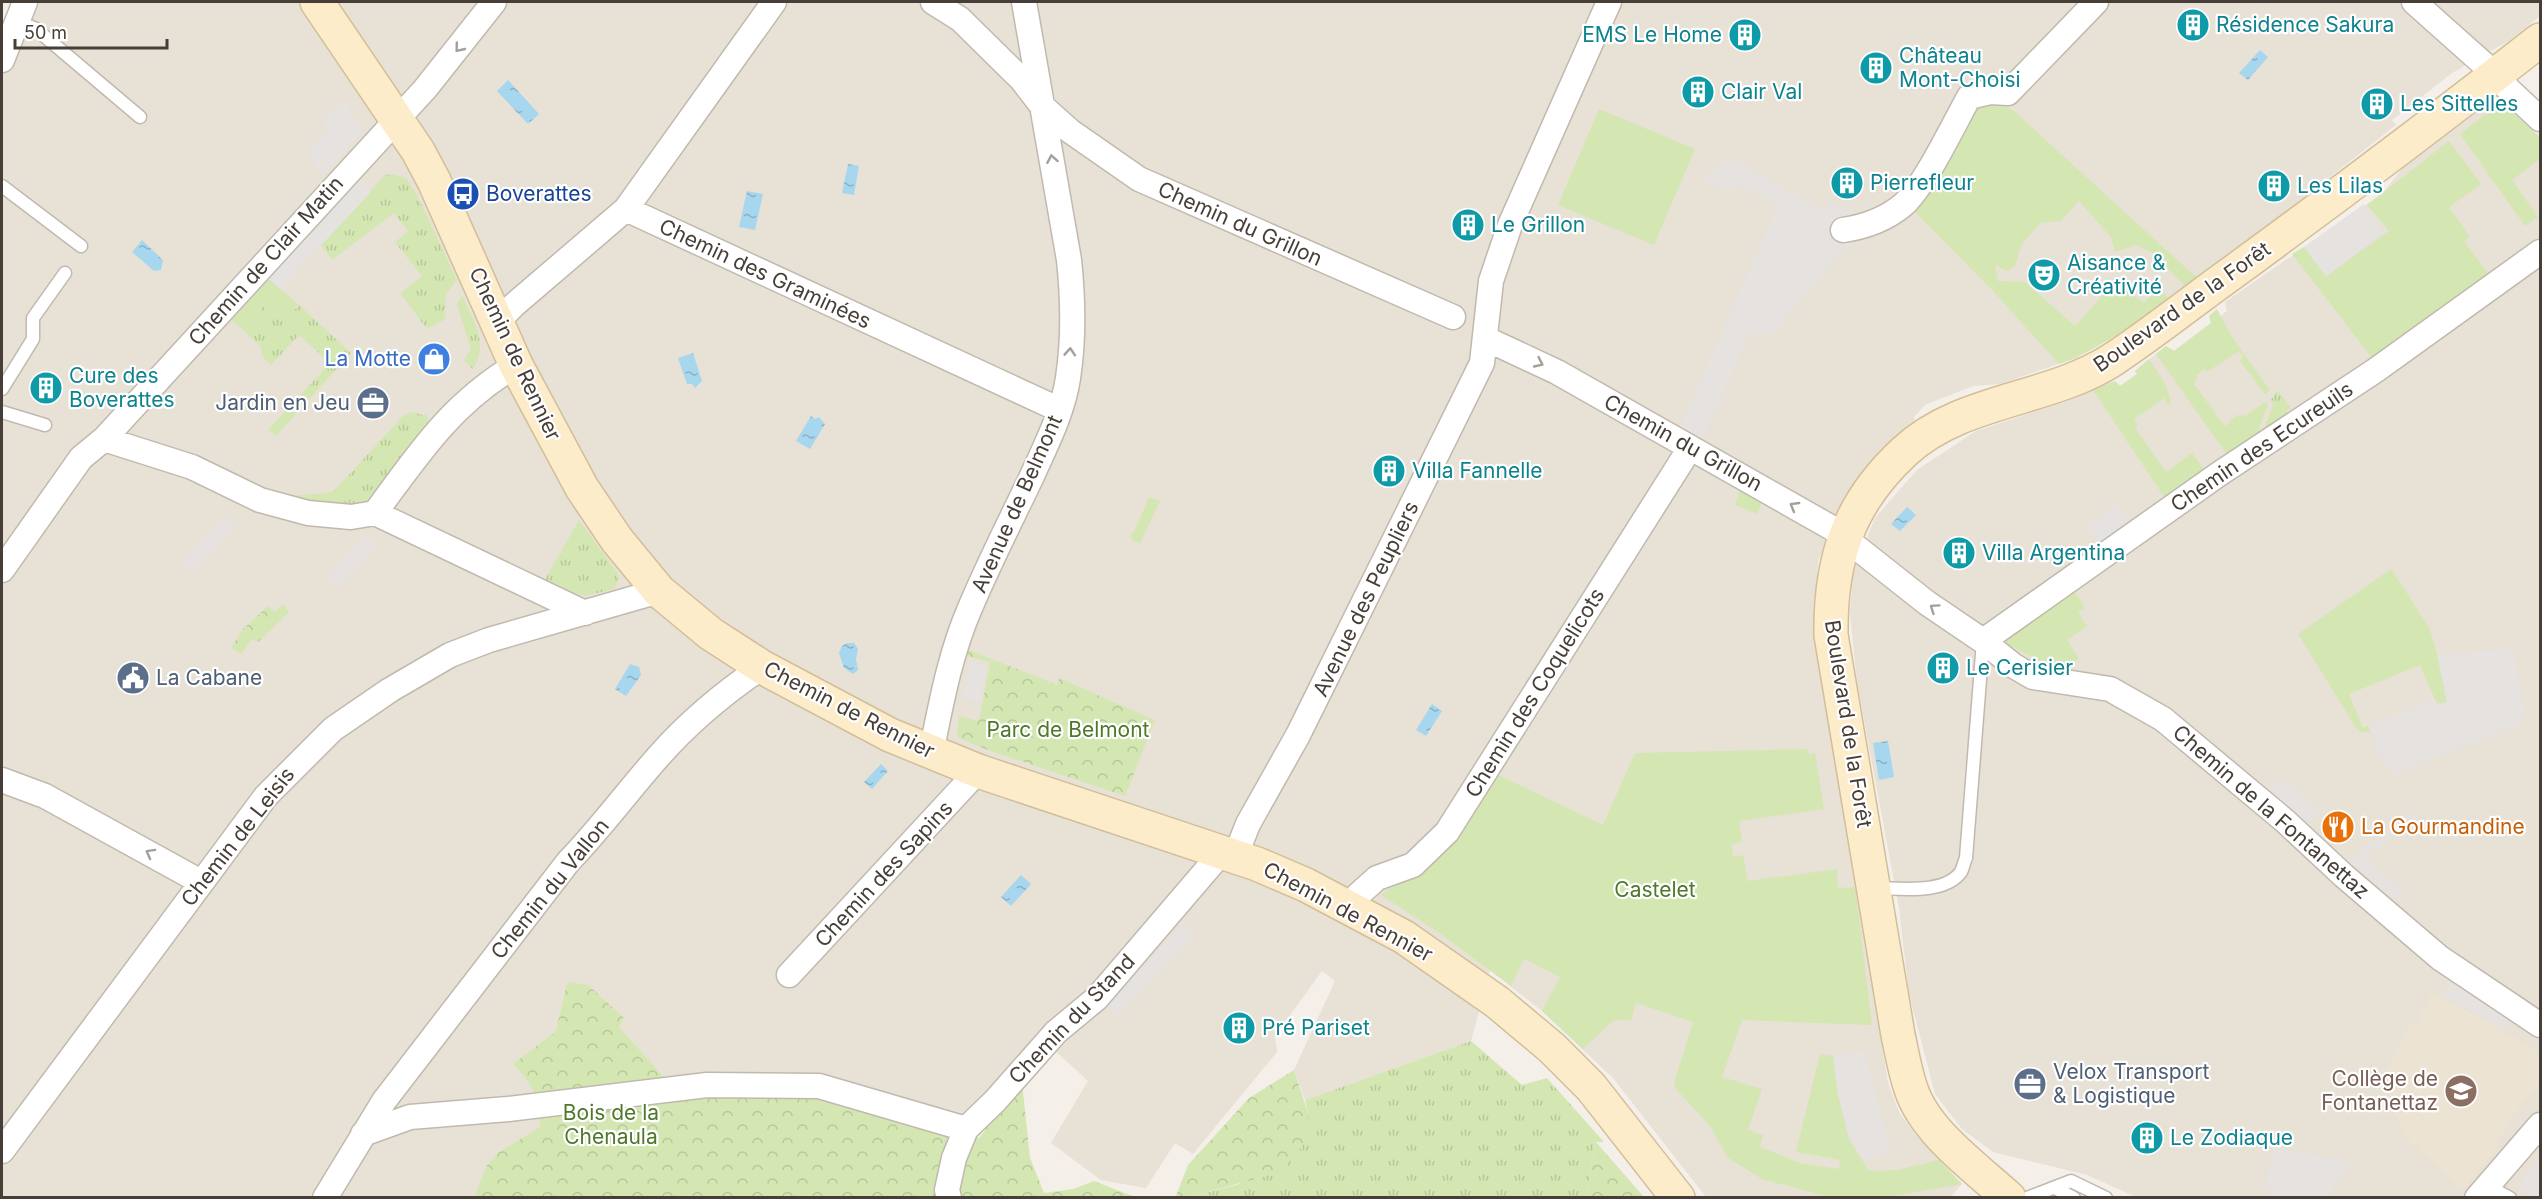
<svg xmlns="http://www.w3.org/2000/svg" width="2542" height="1199" font-family="Inter,sans-serif">
<defs>
<pattern id="grass-tufts" width="24" height="20" patternUnits="userSpaceOnUse" patternTransform="scale(1.5)"><rect width="24" height="20" fill="#d4e7b2"/><path d="M3 7l-1-3M5 7V3M7 7l1-3M15 17l-1-3M17 17v-4M19 17l1-3" fill="none" stroke="#b7c79a"/></pattern>
<pattern id="forest-crowns" width="20" height="18" patternUnits="userSpaceOnUse" patternTransform="scale(1.5)"><rect width="20" height="18" fill="#d4e7b2"/><path d="M2 6a3 3 0 1 1 6 0M12 15a3 3 0 1 1 6 0" fill="none" stroke="#b7c79a"/></pattern>
<pattern id="water-ripples" width="26" height="14" patternUnits="userSpaceOnUse" patternTransform="scale(1.5)"><rect width="26" height="14" fill="#a6d7ee"/><path d="M2 4q2-2 4 0t4 0M15 11q2-2 4 0t4 0" fill="none" stroke="#89b0c2"/></pattern>
</defs>
<rect width="100%" height="100%" fill="#f4efe8"/>
<path fill="#e7e1d6" d="M17,2H2540V16L2510,40L2452,73L2392,120L2396,125L2274,221L2131,326L2076,358L2000,384L1973,386L1925,405L1914,417L1915,425L1868,466L1844,502L1818,561L1814,626L1888,1083L1899,1112L1915,1134L1962,1184L1950,1198L1706,1197L1613,1078L1542,1011L1490,970L1471,1041L1305,1100L1294,1070L1335,981L1322,971L1275,1036L1277,1052L1193,1154L1175,1143L1146,1188L1101,1180L1051,1143L1088,1081L1039,1036L971,1115L959,1119L730,1076H663L618,1027L624,1019L567,982L556,1031L514,1064L527,1078L539,1103L540,1127L499,1152L487,1165L475,1194L477,1197H2V40Z
M2498,108L2509,109L2540,137V1197H2136L2087,1175L1993,1152L1962,1129L1935,1094L1909,994L1899,908L1857,682L1850,613L1853,573L1875,518L1917,470L1976,431L2065,402L2115,381L2120,386L2137,374L2135,371L2166,346L2174,351L2227,311L2225,302L2383,193L2409,160L2473,113Z"/>
<path fill="#ece3d3" d="M2432,993L2529,1045L2540,1055V1080L2538,1085L2509,1121L2512,1124L2494,1144L2498,1148L2465,1188L2459,1187L2407,1139L2393,1111L2389,1096V1066L2410,1021L2415,1024Z"/>
<path fill="url(#grass-tufts)" d="M392,174L406,178L416,193L457,280L446,294L445,319L427,329L400,293L422,276L395,242L408,231L394,213L332,260L321,245L385,175Z
M462,295C474,322 489,341 473,369L464,360L471,349L457,305Z
M299,305L351,353L276,436L268,430L330,363L299,335L271,365L262,356L261,347L242,329L264,306L283,322Z
M2277,390L2291,408L2286,411L2289,415L2265,431L2264,429L2273,405L2271,400Z
M411,412L427,416L430,426L366,501C340,514 313,503 285,496L328,493L335,490L402,417Z
M579,520L618,574L619,580L614,589L585,596L543,583Z
M1471,1041L1522,1085L1547,1078L1604,1142H1595L1587,1197L1173,1198L1176,1196L1189,1197L1240,1184L1308,1113L1305,1100Z"/>
<path fill="url(#forest-crowns)" d="M283,604L289,612L258,642L252,639L241,654L231,648L243,629L268,606L275,612Z
M962,647L1057,685L1059,678L1155,720L1125,796L985,749L959,738L957,733L959,715L961,717L979,721L990,662L960,654Z
M567,982L588,985L624,1018L619,1027L663,1076L682,1092L811,1097L979,1138L1022,1082L1030,1158L1044,1193L1073,1189L1094,1181L1135,1197L477,1198L475,1194L487,1165L499,1152L540,1127C539,1098 534,1085 513,1064L556,1031Z
M1294,1070L1308,1113L1307,1140L1281,1172L1189,1197L1176,1196L1188,1165L1249,1098Z
M1595,1141L1644,1197H1587Z"/>
<path fill="#d4e7b2" d="M1987,103L2001,104L2014,111L2197,278L2185,286L2151,252L2135,245L2115,252L2111,237L2079,201L2061,221L2040,223L2021,245L2015,266L2006,271L1995,265L1998,281L2025,282L2075,326L2115,282L2144,303L2157,288L2169,298C2135,323 2099,350 2059,364L1994,292L1914,211L1931,192L1976,110Z
M1599,109L1695,149L1654,245L1558,205Z
M2492,109H2509L2540,137V159L2512,180L2538,217L2525,226L2460,134Z
M2449,141L2481,184L2449,207L2470,237L2464,241L2490,276L2372,358L2292,254L2304,247L2326,276L2389,231L2367,205Z
M269,279L299,305L283,322L264,306L242,329L232,320Z
M2217,309L2230,334L2269,389L2266,395L2240,361L2243,356L2239,351L2207,372L2204,369L2196,375L2197,379L2194,384L2225,426L2237,415L2245,416L2265,402L2268,404L2259,428L2261,435L2228,456L2156,354L2166,346L2174,351L2211,323L2209,316Z
M2149,359L2166,385L2171,403L2168,405L2164,398L2134,419L2138,426L2135,428L2166,472L2192,453L2206,472L2166,500L2093,390L2115,381L2120,386L2137,374L2135,371Z
M1742,486L1763,498L1757,514L1735,505Z
M1149,497L1160,501L1140,543L1132,540L1131,534L1134,532Z
M2391,569L2429,627L2439,660L2447,702L2437,704L2420,665L2349,694L2363,728L2368,726L2372,733L2358,731L2298,634Z
M2068,588L2076,593L2085,608L2078,612L2087,626L2067,640L2079,658L2065,668L2044,663L2007,644L2005,634Z
M1808,749L1809,755L1815,753L1824,809L1739,821L1742,842L1732,844L1733,857L1743,855L1748,881L1837,869L1838,888L1855,887L1872,1025L1742,1020L1722,1077L1762,1089L1748,1130L1763,1135L1760,1147L1800,1163L1839,1169L1840,1160L1796,1152L1820,1054L1833,1056L1838,1094L1849,1139L1869,1171L1898,1170L1939,1160L1962,1184L1888,1197L1842,1198L1821,1195L1762,1179L1728,1158L1710,1126L1676,1089L1674,1083L1693,1022L1636,1003L1631,1020H1614L1583,1049L1542,1011L1560,977L1524,959L1511,986L1438,932L1381,895L1387,890L1413,877L1451,846L1496,774L1603,825L1635,753Z"/>
<path fill="#e5e2e0" d="M345,102L362,132L322,177L308,150L327,130L323,121L336,107Z
M1732,159L1824,211L1830,201L1885,230L1851,246L1835,259L1771,336L1763,331L1757,332L1747,338L1701,443L1679,429L1776,210L1774,203L1742,185L1727,191L1704,181L1706,174Z
M360,180L372,191L280,289L269,279Z
M2364,204L2383,233L2326,277L2304,247Z
M2118,505L2131,524L2099,546L2086,526Z
M226,514L237,525L193,573L182,563Z
M366,534L378,545L340,587L328,577Z
M2513,649L2525,714L2518,725L2393,775L2377,751L2368,726L2434,699L2437,704L2447,702L2437,655Z
M970,662L987,666L980,701L962,698Z
M2280,777L2320,813L2309,824L2270,789Z
M2415,811L2419,817L2364,857L2403,890L2394,900L2348,860Z
M1184,923L1194,934L1117,1017L1105,1006Z
M2453,982L2515,1019L2503,1028L2440,993Z
M1864,1051L1891,1152L1864,1161L1849,1139L1838,1094L1833,1056Z
M2274,1147L2351,1162L2327,1197H2270L2271,1189L2265,1187Z
M2536,1159L2540,1161V1197H2533L2517,1190Z"/>
<path fill="url(#water-ripples)" d="M2260,50L2268,57L2248,80L2239,73Z
M508,80L539,114L528,124L497,91Z
M848,164L859,166L854,195L842,193Z
M747,191L763,194L755,230L739,227Z
M142,240L163,260L161,270L154,271L132,252Z
M693,353L702,381L695,388L692,384H687L678,358Z
M811,416L815,419L819,417L825,424L810,449L796,441Z
M1907,507L1916,515L1900,531L1891,524Z
M847,643H854L858,649L856,659L858,670L853,674L844,668L839,653L842,646Z
M630,664L639,667L641,675L626,696L615,689Z
M1432,704L1442,711L1426,736L1416,730Z
M1888,741L1894,777L1879,780L1873,743Z
M881,764L888,771L872,789L864,782Z
M1021,875L1031,884L1011,906L1001,897Z"/>
<g fill="none" stroke-linecap="round" stroke-linejoin="round">
<g stroke="#c2b9ae" stroke-width="15">
<path id="lane" d="M17,21L36,29L140,117
M2,186L81,246
M2,389L33,339V318L65,273
M2,412L45,425
M1875,888C1900,888 1944,895 1961,872C1963,868 1964,862 1966,858L1983,641
M2488,1186L2510,1198
M2055,1188L2074,1198
M2027,1198L2071,1181L2106,1198"/>
</g>
<g stroke="#c2b9ae" stroke-width="27">
<path id="street" d="M933,2L960,19L1022,80L1042,106L1070,131L1139,179L1453,317
M2414,2L2496,75L2509,90L2540,119
M2,60L25,2
M626,209L774,2
M1843,230C1864,227 1886,219 1903,205C1924,187 1954,124 1969,97L1990,92L2008,93L2096,2
M497,322L514,305L626,209L1060,410
M1485,342L1495,343L1557,372L1832,528L1927,603L1983,641L2014,666L2033,677L2110,689L2163,719L2285,821L2344,876L2440,958L2540,1025
M104,439L192,467L260,500L308,513L351,517L375,513L585,613
M375,513C419,453 451,404 516,365
M2,570L81,458L104,439L425,89L494,2
M1983,641L2219,474L2376,370L2540,252
M931,753C941,704 950,654 970,608C989,563 1011,520 1032,476C1046,445 1063,412 1068,378C1074,339 1073,298 1069,260L1024,2
M2,780L45,796L201,882
M1235,857L1248,824L1298,735L1482,363L1491,281L1510,225L1609,2
M1351,909L1358,895L1377,878L1413,865L1447,832L1690,448
M789,975L978,771
M363,1134L410,1117L508,1109L707,1085L819,1086L966,1129
M2,1151L266,796L333,729L390,690L450,655L489,640L659,591
M325,1198L384,1101L568,862C600,829 627,792 658,757C687,724 725,692 762,667
M949,1198L947,1190L954,1158L966,1129L995,1101L1056,1032L1097,998L1222,852
M2477,1198L2540,1125"/>
</g>
<g stroke="#d2be99" stroke-width="36">
<path id="secondary" d="M317,2L418,151L434,181L516,365L582,488L617,540L659,591L711,634L762,667L890,735L978,771L1257,864L1306,885L1404,937L1497,1002L1552,1048L1591,1087L1678,1198
M2009,1198C1976,1168 1925,1132 1911,1089C1905,1072 1902,1053 1898,1035L1831,635C1830,560 1848,504 1904,452C1960,399 2048,401 2112,360C2147,337 2180,311 2214,286C2324,206 2433,124 2540,40"/>
</g>
<use href="#lane" stroke="#fff" stroke-width="12"/>
<use href="#street" stroke="#fff" stroke-width="24"/>
<use href="#secondary" stroke="#fdecc9" stroke-width="33"/>
</g>
<defs><path id="oneway-chevron" d="M-2-3.5L2.5 0L-2 3.5" fill="none" stroke-width="1.6" stroke-linecap="round" stroke-linejoin="round" transform="scale(1.5)"/></defs>
<g stroke="#a39f9b">
<use href="#oneway-chevron" transform="translate(459 48) rotate(129)"/>
<use href="#oneway-chevron" transform="translate(1052 159) rotate(-100)"/>
<use href="#oneway-chevron" transform="translate(1070 352) rotate(-86)"/>
<use href="#oneway-chevron" transform="translate(1539 363) rotate(25)"/>
<use href="#oneway-chevron" transform="translate(1794 506) rotate(-150)"/>
<use href="#oneway-chevron" transform="translate(1934 608) rotate(-145)"/>
<use href="#oneway-chevron" transform="translate(150 853) rotate(-151)"/>
</g>
<defs>
<g id="building-disc" transform="scale(1.725)"><circle r="9.5" fill="#0f9aa8" stroke="#fff"/><path d="M-4-6H4V6H1V3H-1V6H-4ZM-2.5-4.3h1.7v1.8h-1.7ZM.8-4.3h1.7v1.8H.8ZM-2.5-1h1.7V.8h-1.7ZM.8-1h1.7V.8H.8Z" fill="#fff"/></g>
<g id="bus-disc" transform="scale(1.725)"><circle r="9.5" fill="#1a4fb4" stroke="#fff"/><path d="M-5-6H5V4H4V6H2V4H-2V6H-4V4H-5ZM-3.5-4V0h7V-4ZM-3.5 1.2v1.5H-2V1.2ZM2 1.2v1.5H3.5V1.2Z" fill="#fff"/></g>
<g id="theatre-disc" transform="scale(1.725)"><circle r="9.5" fill="#0f9aa8" stroke="#fff"/><path d="M-5-5.5Q0-4 5-5.5V0Q5 5 0 6Q-5 5-5 0ZM-3.3-2.5H-1v1.5H-3.3ZM1-2.5H3.3v1.5H1ZM-2.8 1Q0 5.5 2.8 1Z" fill="#fff"/></g>
<g id="shop-disc" transform="scale(1.725)"><circle r="9.5" fill="#3f7fe0" stroke="#fff"/><path d="M-5-2.5h2.3a2.7 3.5 0 0 1 5.4 0H5L5.5 6h-11ZM-1.5-2.5h3a1.5 2.3 0 0 0-3 0Z" fill="#fff"/></g>
<g id="office-disc" transform="scale(1.725)"><circle r="9.5" fill="#5c6f8a" stroke="#fff"/><path d="M-6-3h4V-5.5h4V-3h4V5H-6ZM-1-4.5V-3h2v-1.5ZM-6 0V1H6V0Z" fill="#fff"/></g>
<g id="civic-disc" transform="scale(1.725)"><circle r="9.5" fill="#5c6f8a" stroke="#fff"/><path d="M-.6-6.5H3V-4.5H.6V-3L4-1V1h2V6H-6V1h2V-1L-.6-3ZM-1.2 2.5V6h2.4V2.5Z" fill="#fff"/></g>
<g id="restaurant-disc" transform="scale(1.725)"><circle r="9.5" fill="#e8710a" stroke="#fff"/><path d="M-5-6h1v4h1v-4h1v4h1v-4h1v5L-1.5 .5V6h-2V.5L-5-1ZM5-6V6H3V1.5H1.5Q1.5-4 5-6Z" fill="#fff"/></g>
<g id="school-disc" transform="scale(1.725)"><circle r="9.5" fill="#8d6e63" stroke="#fff"/><path d="M0-5L7-2L0 1L-7-2ZM-4 1L0 2.5L4 1V4Q0 6-4 4Z" fill="#fff"/></g>
</defs>
<g fill-rule="evenodd">
<use href="#building-disc" x="2193" y="25"/>
<use href="#building-disc" x="1745" y="35"/>
<use href="#building-disc" x="1876" y="68"/>
<use href="#building-disc" x="1698" y="92"/>
<use href="#building-disc" x="2377" y="104"/>
<use href="#building-disc" x="1847" y="183"/>
<use href="#building-disc" x="2274" y="186"/>
<use href="#bus-disc" x="463" y="194"/>
<use href="#building-disc" x="1468" y="225"/>
<use href="#theatre-disc" x="2044" y="275"/>
<use href="#shop-disc" x="434" y="359"/>
<use href="#building-disc" x="46" y="388"/>
<use href="#office-disc" x="373" y="403"/>
<use href="#building-disc" x="1389" y="471"/>
<use href="#building-disc" x="1959" y="553"/>
<use href="#building-disc" x="1943" y="668"/>
<use href="#civic-disc" x="133" y="678"/>
<use href="#restaurant-disc" x="2338" y="827"/>
<use href="#building-disc" x="1239" y="1028"/>
<use href="#office-disc" x="2030" y="1084"/>
<use href="#school-disc" x="2461" y="1091"/>
<use href="#building-disc" x="2147" y="1138"/>
</g>
<g text-anchor="middle" stroke-width="4.5" stroke-linejoin="round" paint-order="stroke">
<g font-size="21" fill="#0d838f" stroke="#fff" text-anchor="start">
<text x="2216" y="32">Résidence Sakura</text>
<text x="1722" y="42" text-anchor="end">EMS Le Home</text>
<text x="1899" y="63">Château<tspan x="1899" dy="24">Mont-Choisi</tspan></text>
<text x="1721" y="99">Clair Val</text>
<text x="2400" y="111">Les Sittelles</text>
<text x="1870" y="190">Pierrefleur</text>
<text x="2297" y="193">Les Lilas</text>
<text x="1491" y="232">Le Grillon</text>
<text x="2067" y="270">Aisance &amp;<tspan x="2067" dy="24">Créativité</tspan></text>
<text x="69" y="383">Cure des<tspan x="69" dy="24">Boverattes</tspan></text>
<text x="1412" y="478">Villa Fannelle</text>
<text x="1982" y="560">Villa Argentina</text>
<text x="1966" y="675">Le Cerisier</text>
<text x="1262" y="1035">Pré Pariset</text>
<text x="2170" y="1145">Le Zodiaque</text>
</g>
<g font-size="21" fill="#164399" stroke="#fff" text-anchor="start">
<text x="486" y="201">Boverattes</text>
</g>
<g font-size="21" fill="#473f37" stroke="#fff">
<text transform="translate(1240 224) rotate(24)" y="7">Chemin du Grillon</text>
<text transform="translate(266 261) rotate(-48)" y="7">Chemin de Clair Matin</text>
<text transform="translate(765 274) rotate(25)" y="7">Chemin des Graminées</text>
<text transform="translate(2182 307) rotate(-35)" y="7">Boulevard de la Forêt</text>
<text transform="translate(515 354) rotate(65)" y="7">Chemin de Rennier</text>
<text transform="translate(1683 443) rotate(29)" y="7">Chemin du Grillon</text>
<text transform="translate(2262 447) rotate(-34)" y="7">Chemin des Ecureuils</text>
<text transform="translate(1017 504) rotate(-66)" y="7">Avenue de Belmont</text>
<text transform="translate(1366 599) rotate(-64)" y="7">Avenue des Peupliers</text>
<text transform="translate(1535 693) rotate(-58)" y="7">Chemin des Coquelicots</text>
<text transform="translate(849 710) rotate(27)" y="7">Chemin de Rennier</text>
<text transform="translate(1848 724) rotate(81)" y="7">Boulevard de la Forêt</text>
<text transform="translate(2271 812) rotate(41)" y="7">Chemin de la Fontanettaz</text>
<text transform="translate(238 837) rotate(-52)" y="7">Chemin de Leisis</text>
<text transform="translate(884 874) rotate(-47)" y="7">Chemin des Sapins</text>
<text transform="translate(550 889) rotate(-51)" y="7">Chemin du Vallon</text>
<text transform="translate(1348 912) rotate(28)" y="7">Chemin de Rennier</text>
<text transform="translate(1072 1019) rotate(-46)" y="7">Chemin du Stand</text>
</g>
<g font-size="21" fill="#366cbe" stroke="#fff" text-anchor="end">
<text x="411" y="366">La Motte</text>
</g>
<g font-size="21" fill="#4e5e75" stroke="#fff" text-anchor="start">
<text x="350" y="410" text-anchor="end">Jardin en Jeu</text>
<text x="156" y="685">La Cabane</text>
<text x="2053" y="1079">Velox Transport<tspan x="2053" dy="24">&amp; Logistique</tspan></text>
</g>
<g font-size="21" fill="#4f782b" stroke="#fff">
<text x="1068" y="737">Parc de Belmont</text>
<text x="1655" y="897">Castelet</text>
<text x="611" y="1120">Bois de la<tspan x="611" dy="24">Chenaula</tspan></text>
</g>
<g font-size="21" fill="#c56008" stroke="#fff" text-anchor="start">
<text x="2361" y="834">La Gourmandine</text>
</g>
<g font-size="21" fill="#785e54" stroke="#fff" text-anchor="end">
<text x="2438" y="1086">Collège de<tspan x="2438" dy="24">Fontanettaz</tspan></text>
</g>
</g>
<rect width="2542" height="1199" fill="none" stroke="#473f37" stroke-width="6"/>
<path d="M15 39v9h152v-9" fill="none" stroke="#473f37" stroke-width="3"/>
<text x="24" y="39" font-size="18" fill="#473f37" stroke="#ffffff" stroke-width="4.5" paint-order="stroke">50 m</text>
</svg>
